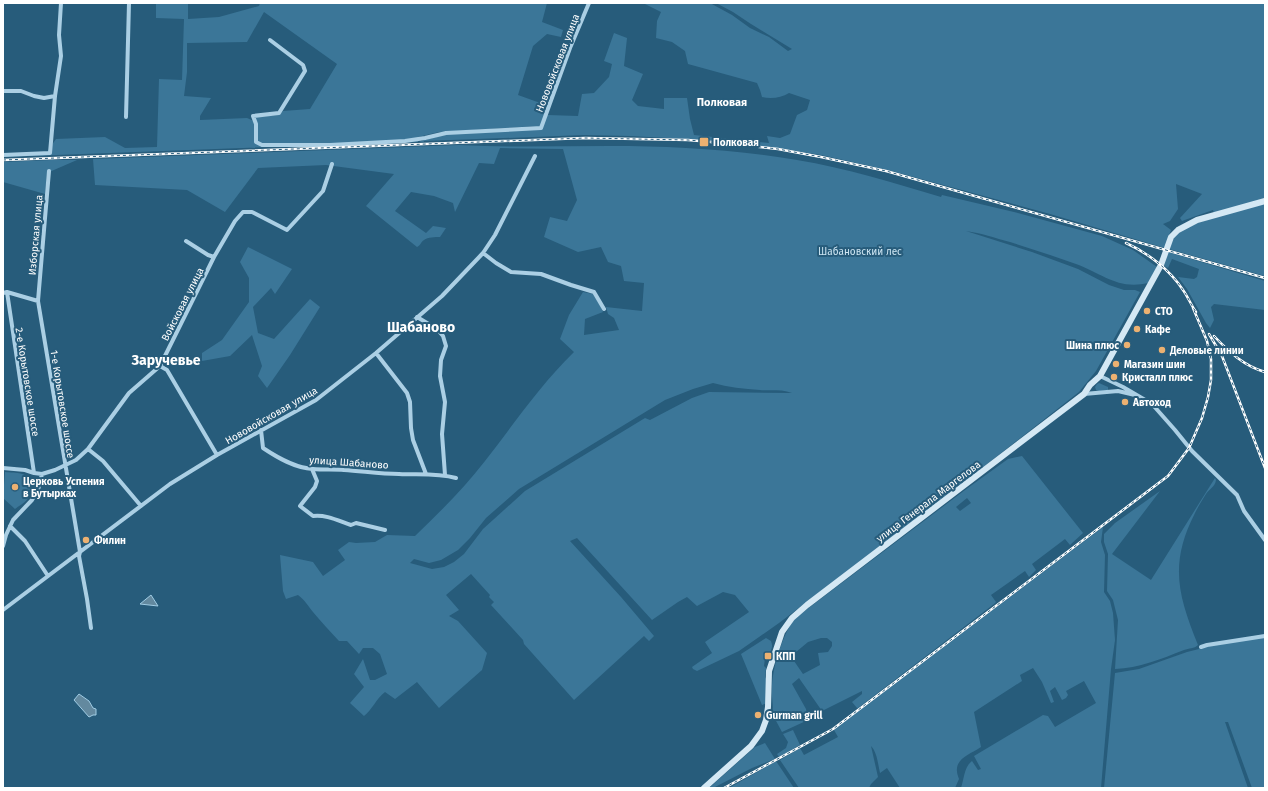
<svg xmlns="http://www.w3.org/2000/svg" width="1268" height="791" font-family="'Fira Sans',sans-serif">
<rect width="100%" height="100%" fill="#275c7b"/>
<path fill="#3b7698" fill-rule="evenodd" d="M156,3H188V19L219,17L259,6L260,3H547L542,22L563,30L561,37L547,34L533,46L518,95L543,104L548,115L578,116L582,94L594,93L609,77L612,64L604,61L614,33L627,38L624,66L643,74L632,100L638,106L664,109V98H687L690,119L694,135L769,143L767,136L780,138L790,134L797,115L807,110L810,100L789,93C781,98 771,99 762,97L760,90L757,83L688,64L685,51L672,42L656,38L657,21L661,12L643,3H710L732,15L750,28L769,37L788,51L792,49L751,24L733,12L716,3H1265V276L1169,249L1174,237L1183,228L1215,217L1213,210L1182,221L1180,218L1202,194L1176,184L1178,209L1170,221L1163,224L1171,230L1165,248L1050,214L888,170L821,155L777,148L687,139L630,136L584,135L3,157V154L47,152L56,139L105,137L125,148L157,147L159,79L182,80L184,19L156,18ZM264,12L337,64L310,109L283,111L279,115L256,117L254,141V121L247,118L200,120V116L211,98L184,96L187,72V43L247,42ZM539,126L447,134L418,142V137L439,132Z
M459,145C535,149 610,143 686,148C723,150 761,154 797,160C846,168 894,183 941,197L942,195L1014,212L1102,236L1133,250L1157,267L1148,283C1118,290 1103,274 1076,264C1054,256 1032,249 1010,242C995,238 981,233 966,231L1032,252L1078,269L1109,285L1124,290H1135L1140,292L1096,371L1079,392L935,505L779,623L739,651L697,671L693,669L692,667L712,653L705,642L749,612L735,595L723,592L697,606L687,597L678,602L652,620L577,538L570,541L621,597L654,636L649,641L644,636L574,700L524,644L523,640L491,605L494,602L489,597L490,595L471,574L446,595L459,610L449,616L458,621L487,653L482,670L439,708L417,682L395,699L385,692C376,699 372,710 364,716L350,703L364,687L354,674L363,659L370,680H375L387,674L380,654L373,648H363L359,654L347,641H339C330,631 321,622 313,612C308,606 305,600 298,595L286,599L283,591L280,555L313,562L323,576L345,560L338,550L349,542L356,543L375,542L387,535L415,536C440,512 464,488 485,461C514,424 540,385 574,352L560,339L569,315L583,292L593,294L601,307L603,312L585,319L584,335L619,330L614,318L608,314L606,307L642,311L644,283L624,281L621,266L608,262L601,247L578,252L544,237L550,217L567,221L577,200L563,149L500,148L494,164L479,163L455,212L453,203L434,196L411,192L395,211L426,233L433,226L446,228L440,237C435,237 428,237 424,240C420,243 421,245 417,247L366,206L394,174L326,165L258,168L225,212L187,190L95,185L93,159ZM713,383C728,387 744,389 760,390C771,391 782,389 792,393L709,392L692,398L650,420L645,418L525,491L483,529L464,554L454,562L444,567L432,569L410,563L414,559L429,563L441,560L458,550L470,538L486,518L519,489L665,400L693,389Z
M51,160H77L47,173L45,194L3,182V162Z
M248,247L292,269L275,294L271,288L253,307L258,333L274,339L310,299L320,307L290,355L267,388L258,376L262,366L252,335L230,356L202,361V353L222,340L249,302V278L240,262Z
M1168,252L1265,281V310L1214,304L1211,307L1214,320L1210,328L1206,323L1187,289L1178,277L1194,279L1197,277L1199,269L1172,259L1168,268L1164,266Z
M1099,383L1108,387V390L1099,391L1096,390L1095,387L1097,384Z
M1022,456L1083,533L1070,545L1065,539L1032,564L1036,570L1029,577L1025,571L991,595L996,602L994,604L858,708H857L852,702L862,694V691L822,711L799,678L792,684L806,709L808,720L782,732L775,719L771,717C775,707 771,699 772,689C772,668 782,637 794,619L965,490L1008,459ZM967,498L971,503L960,511L956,507ZM821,638H827L832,642V646L828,652L818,653L820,665L803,674L794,661L796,652L808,642Z
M5,472C16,473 28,472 33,483L31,486C32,499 25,502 15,509L3,498Z
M1215,478L1216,480C1215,487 1209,489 1206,494C1202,500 1198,507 1195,513C1169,564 1178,595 1198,645C1194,649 1189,648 1184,650C1161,659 1139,668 1115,669L1118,620L1113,600L1107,591L1108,554L1104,542V534L1115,523L1160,491L1112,554L1151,580Z
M1103,527L1101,542L1105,555L1104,592L1110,601L1113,613L1115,640L1111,669L1101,788H961C964,779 964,767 972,761L978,770L981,769L974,756L1043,715L1048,716L1055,727L1096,703L1084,681L1066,691L1068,695L1066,698L1062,700L1055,687L1050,691L1054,702L1051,703L1042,682L1033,668L1020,675L1022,681L974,712L981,747C967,756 951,760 959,779L955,788H900L887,768L880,773C878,764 877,752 871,746L878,777L871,784L869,788H799L780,760L800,748L804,755L838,737L834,730L838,726Z
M1265,634V788H1252L1228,722H1225L1248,788H1104L1115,673L1139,669L1187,652L1199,649L1208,645Z
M766,638L771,641C774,648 770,653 765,658L764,666L766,668L765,677L767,680V703L762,705L741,654Z
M793,730L800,745L779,757L777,754L786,748L788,742L783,734Z
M765,743L775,759L752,768L713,788H709L755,747Z
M776,761L794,788H729Z"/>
<path fill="#63899f" stroke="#a0cce4" d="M151,595L158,606L140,604Z
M79,694L89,701L93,708L96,709V715H93L89,717L74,700Z"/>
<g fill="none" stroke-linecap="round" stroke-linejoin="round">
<path stroke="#abcfe4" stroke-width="4" d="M270,40L303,65L305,71L279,113L253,116L256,124V142L262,145H330L405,141L425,138L446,133L541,128L570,48L589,3
M3,91H21L34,96L44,98L55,96
M126,117L129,3
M3,155L50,153L55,96L61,56L59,35L61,3
M49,171L38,301L80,552L79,556L87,599L91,628
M186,241L208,255L214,257
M483,253L496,263L511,272L541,274L571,285L594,292L604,309
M7,292L34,473
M3,293L7,292L38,301
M417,317L437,329L443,336L446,346L441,360L440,376L445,402L442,434L445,475
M376,353L407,393L410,402L411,428L413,440L426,474
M160,366L167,370L217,455
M1100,376L1123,387L1152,404L1175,430L1192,451L1237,495L1244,511L1265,540
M1084,394L1118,391L1135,395
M261,430L263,448C278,458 295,468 313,469C324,470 334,469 344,470C362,471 380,474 399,474C418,475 437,473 456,478
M88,449L103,461L141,506
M3,468L25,470L34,473L42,474L55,470L76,460L88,449L129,393L160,366L214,257L235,221L243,212H252L287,230L323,191L332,164
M312,469L317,481L315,487L300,506L313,516C325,514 339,521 351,525L356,523L385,530
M10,526L25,541L48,576
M3,546L6,535L13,520L32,500L38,490L42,474
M3,610L170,484L217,455L316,400L376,353L442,296L483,253L495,235L535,156
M1201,647L1207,645L1265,636"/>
<path stroke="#d4e8f4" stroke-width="6" d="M704,788L751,746L762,731L766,720L768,707L769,671L782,632L792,618L807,605L1084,394L1090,385L1100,376L1161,265L1171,237L1178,230L1197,220L1265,201"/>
<g stroke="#fff" stroke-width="2.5">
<path id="rail" d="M3,160L585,138L688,140L734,144L778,149L821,157L886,171L1265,278
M1126,243C1148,253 1170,270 1183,290C1188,297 1191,305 1196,312
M1209,334L1222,356L1265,468
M1214,336C1229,352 1244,366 1265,372
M724,788L833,729L1168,476L1189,448L1202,418L1208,397L1211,380V359L1207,341L1193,308"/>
</g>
<use href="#rail" stroke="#275c7b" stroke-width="1" stroke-dasharray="3" stroke-linecap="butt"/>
</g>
<g fill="#ecb171" stroke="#275c7b" stroke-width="1.5">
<rect x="699" y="137" width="10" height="10" rx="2"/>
<circle cx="1147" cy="311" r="4"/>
<circle cx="1137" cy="329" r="4"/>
<circle cx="1127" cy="345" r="4"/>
<circle cx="1162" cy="350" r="4"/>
<circle cx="1116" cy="364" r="4"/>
<circle cx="1114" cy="377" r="4"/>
<circle cx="1125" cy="402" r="4"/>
<circle cx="15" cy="487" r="4"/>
<circle cx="86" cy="540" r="4"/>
<rect x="764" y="652" width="8" height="8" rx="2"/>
<circle cx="758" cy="715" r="4"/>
</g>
<g text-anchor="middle" stroke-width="4" stroke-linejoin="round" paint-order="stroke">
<g font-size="10" fill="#fff" stroke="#275c7b">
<text transform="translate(557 63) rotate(-69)" y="4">Нововойсковая улица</text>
<text transform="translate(35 235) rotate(-85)" y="4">Изборская улица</text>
<text transform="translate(182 304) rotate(-63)" y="4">Войсковая улица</text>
<text transform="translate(28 382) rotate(81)" y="4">2-е Корытовское шоссе</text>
<text transform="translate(63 404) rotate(81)" y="4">1-е Корытовское шоссе</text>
<text transform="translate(271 415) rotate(-30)" y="4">Нововойсковая улица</text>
<text transform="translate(349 462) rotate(4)" y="4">улица Шабаново</text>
<text transform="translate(928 501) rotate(-37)" y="4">улица Генерала Маргелова</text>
</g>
<g font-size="10" font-weight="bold" fill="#fff" stroke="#275c7b" text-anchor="start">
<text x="713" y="146">Полковая</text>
<text x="1155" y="315">СТО</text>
<text x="1145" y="333">Кафе</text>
<text x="1119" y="349" text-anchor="end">Шина плюс</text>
<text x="1170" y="354">Деловые линии</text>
<text x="1124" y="368">Магазин шин</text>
<text x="1122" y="381">Кристалл плюс</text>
<text x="1133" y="406">Автоход</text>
<text x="23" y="485">Церковь Успения<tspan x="23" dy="12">в Бутырках</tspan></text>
<text x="94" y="544">Филин</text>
<text x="776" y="660">КПП</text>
<text x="766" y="719">Gurman grill</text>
</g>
<g font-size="10" fill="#cee6f3" stroke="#275c7b">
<text x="860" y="255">Шабановский лес</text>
</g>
<g font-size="11" font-weight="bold" fill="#fff" stroke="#275c7b">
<text x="722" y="106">Полковая</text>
</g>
<g font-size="14" font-weight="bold" fill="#fff" stroke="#275c7b">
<text x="421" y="332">Шабаново</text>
<text x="166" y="365">Заручевье</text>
</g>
</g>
<rect width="1268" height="791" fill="none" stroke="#ffffff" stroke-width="8"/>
</svg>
